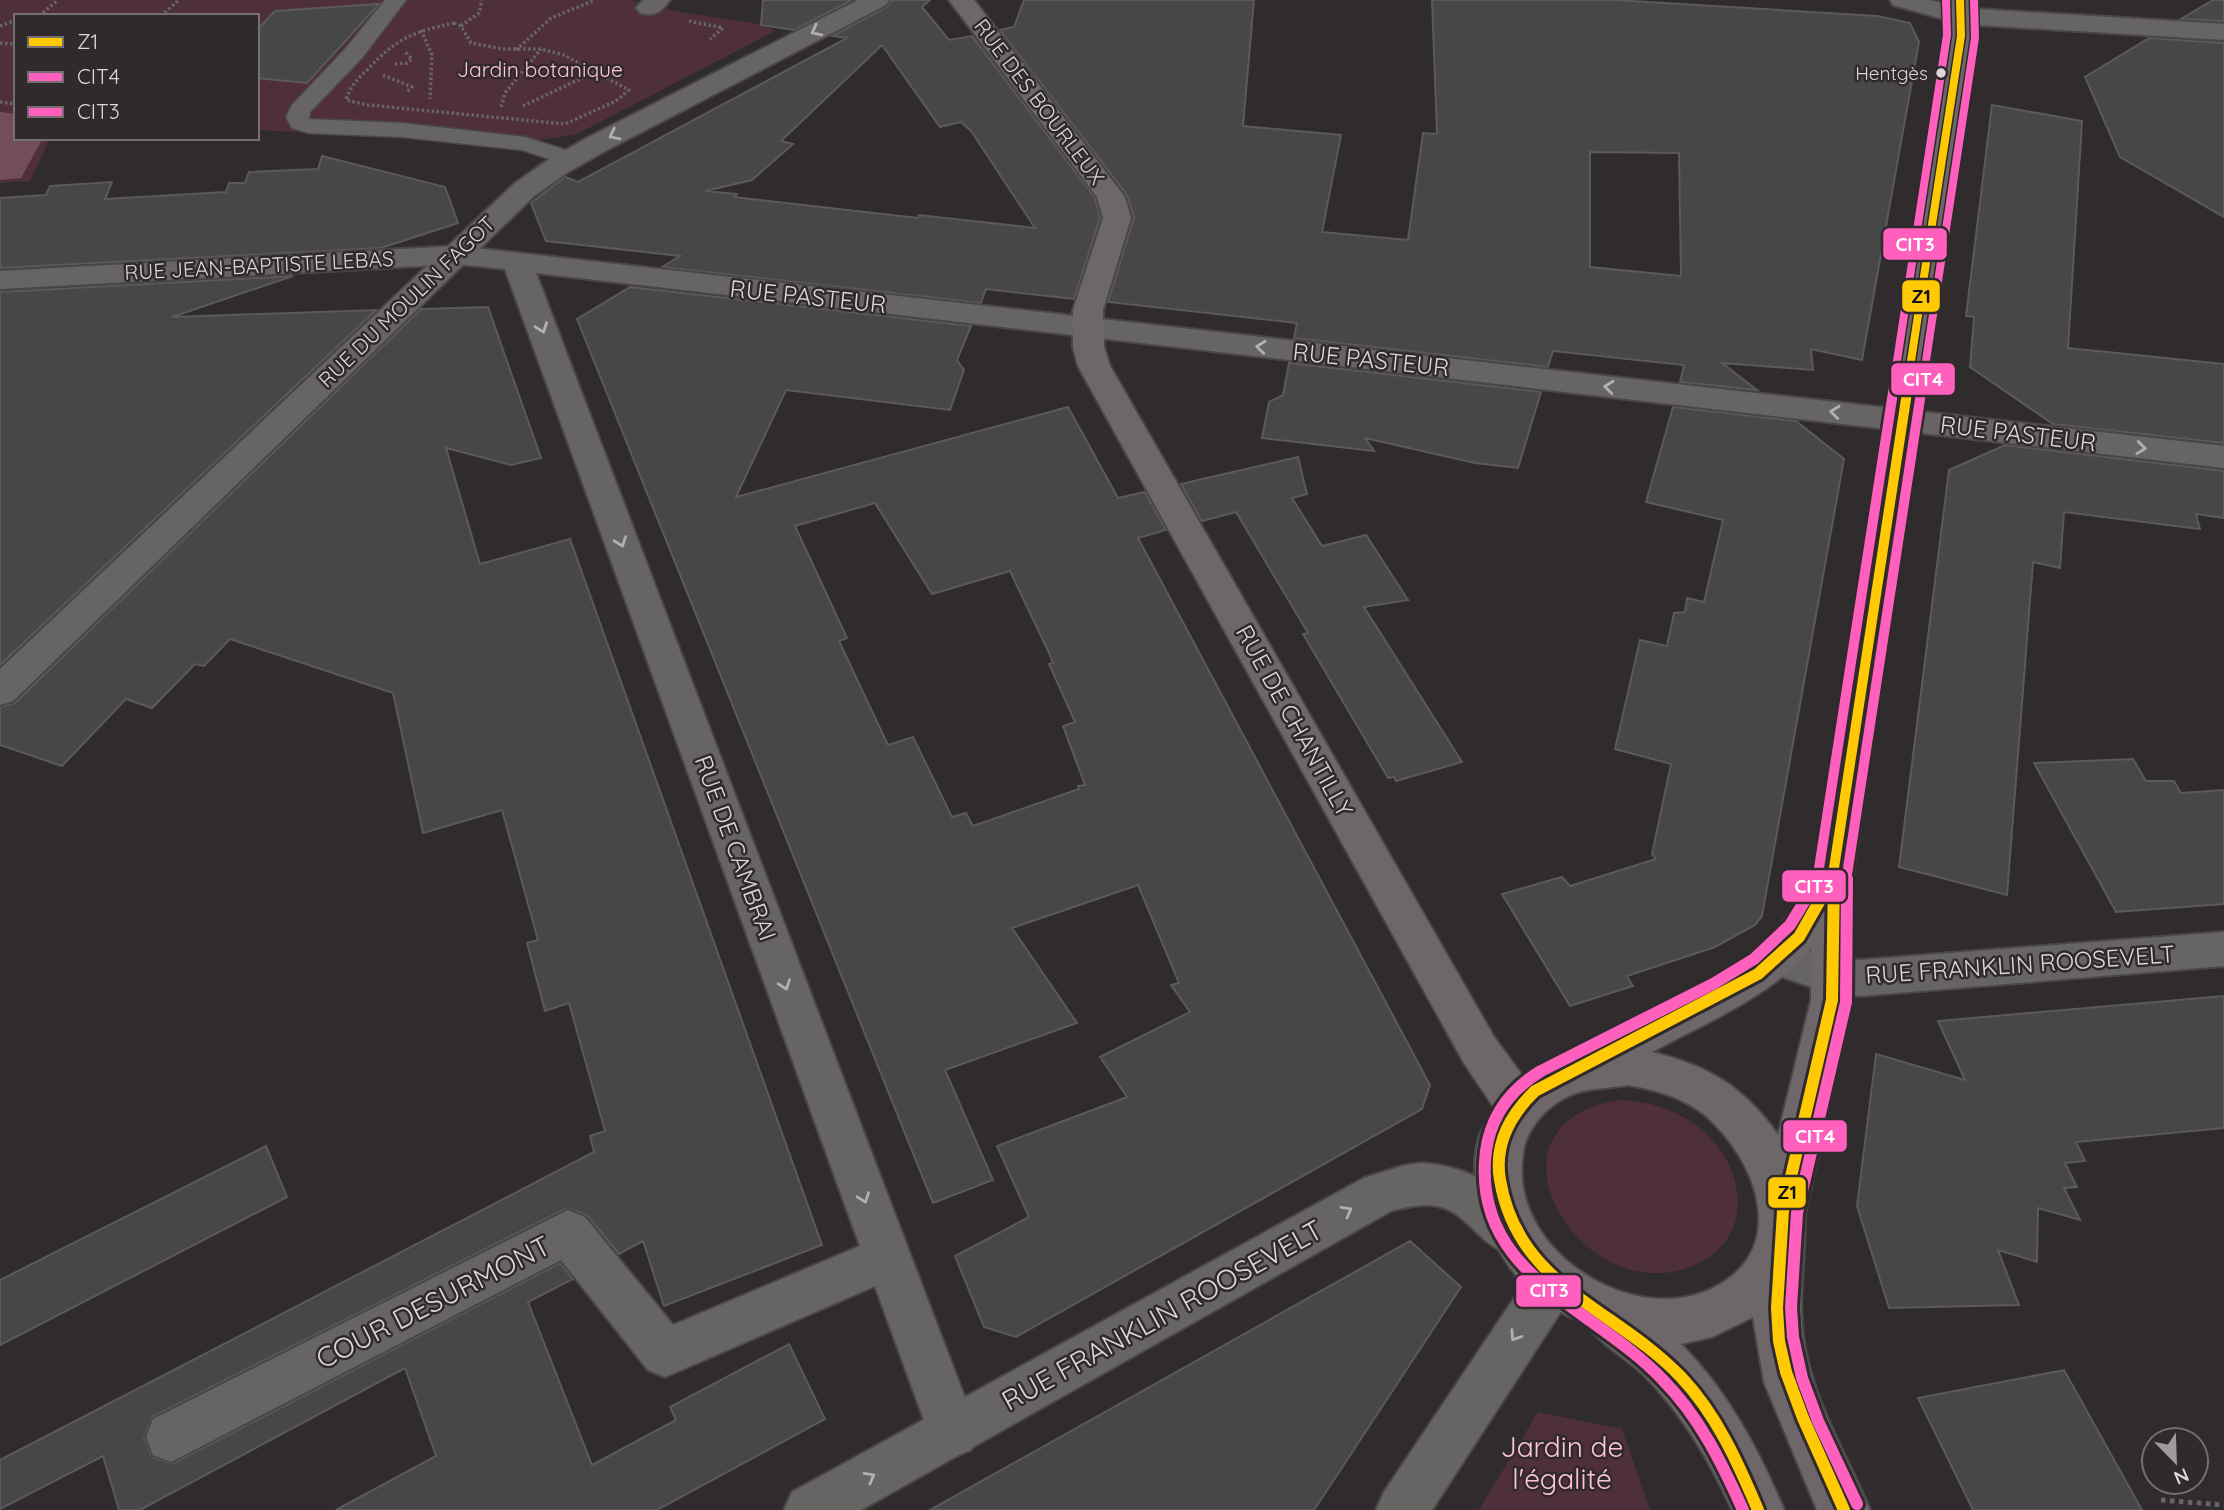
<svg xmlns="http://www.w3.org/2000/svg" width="2224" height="1510" font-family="Quicksand,sans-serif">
<rect width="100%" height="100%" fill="#302b2d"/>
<path fill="#4f303a" d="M0,0H629L680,12L765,25L775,31L577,134L541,140L465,133L458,140L257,130V16H16V138H50L30,181L0,183Z
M1622,1100C1651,1102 1678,1110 1701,1129C1752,1172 1754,1250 1681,1270C1570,1299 1474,1119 1622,1100Z
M1538,1412L1622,1429L1650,1510H1479Z"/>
<path fill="#734e59" d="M0,112L16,114V138H43L21,178L0,180Z"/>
<path fill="#484747" stroke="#5b5959" stroke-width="2" fill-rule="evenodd" d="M763,0H852L794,30L761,25Z
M892,0H930L922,7L949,40L972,36L1095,198L1100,218L1074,299L986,289L981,303L662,267L680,256L546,241L531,203L565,177L578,182L847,38L832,36L887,7ZM882,45L940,127L961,122L971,131L1035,228L919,215L918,218L734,197L737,194L705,191L752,180L793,144L781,141Z
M1024,0H1254L1243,126L1341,135L1322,232L1408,240L1423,133L1437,134L1432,0H1615L1878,16L1910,23L1919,42L1862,360L1811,349L1813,370L1722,363L1757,390L1680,382L1684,365L1553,351L1548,367L1294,338L1297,323L1108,302L1134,217L1127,195L1000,30L1014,27ZM1590,152L1679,153L1681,276L1590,267Z
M2213,0H2224V21L2181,19Z
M379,4L307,83L257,78V30L275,11Z
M2149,38L2224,43V217L2120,157L2085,77Z
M1992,105L2082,121L2068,348L2224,364V443L2053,424L1970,367L1974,317L1966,316Z
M322,156L445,187L458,223L381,248L0,268V198L46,195L50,186L112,182L105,199L226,192L229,183H245L249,172L318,169Z
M293,276L172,317L376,310L0,665V292Z
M630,287L971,326L957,360L964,370L950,410L786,390L736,497L1068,407L1118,498L1145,492L1166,530L1138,538L1430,1085L1422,1109L1016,1337L984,1327L955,1256L1029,1217L997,1146L1127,1097L1100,1057L1190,1012L1171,985L1179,983L1138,885L1012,928L1077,1023L945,1070L993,1180L933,1203L577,319ZM875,503L932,594L1010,571L1049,653L1053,663L1049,664L1075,722L1063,726L1085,785L1078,786L1079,789L973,826L966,813L952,817L913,737L888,745L839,641L847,638L795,526Z
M488,307L541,458L511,465L446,448L480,564L570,539L822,1245L664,1306L643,1241L619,1254L587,1215L567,1208L152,1417L144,1438L152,1457L172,1464L560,1263L573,1279L528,1302L592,1465L676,1420L670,1407L789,1344L825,1419L657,1510H336L436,1456L405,1368L140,1510H119L103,1456L0,1509V1460L594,1152L590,1136L605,1131L569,1003L545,1011L527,943L538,940L502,810L423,833L393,693L230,639L204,666L195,664L152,708L126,699L62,766L0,745V707L15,703L421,309Z
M1289,363L1541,392L1518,468L1475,463L1365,438L1374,451L1262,438L1269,402L1283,395Z
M1673,407L1796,421L1844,459L1762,916L1755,925L1715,947L1627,976L1633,986L1570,1006L1502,894L1562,877L1570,886L1656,859L1652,854L1671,764L1615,749L1640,640L1667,646L1674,613L1685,612L1687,598L1704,602L1723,520L1646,502Z
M2005,445L2224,471V518L2196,514L2200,529L2064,512L2060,568L2033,562L2007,895L1899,867L1949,470Z
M1298,457L1307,494L1292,498L1322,546L1366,535L1408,600L1364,607L1462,762L1396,781L1394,777L1388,778L1303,634L1308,633L1236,512L1202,521L1181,484Z
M2133,759L2146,781H2174L2181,793L2224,790V904L2116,912L2034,763Z
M2224,996V1128L2076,1142L2085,1161L2065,1163L2077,1187L2064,1188L2080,1220L2038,1208L2037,1262L1998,1250L2019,1305L1889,1308L1857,1206L1876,1054L1965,1080L1938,1021Z
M266,1146L287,1197L0,1345V1280Z
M1410,1241L1461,1287L1314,1510H930Z
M2064,1370L2142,1510H1973L1918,1398Z"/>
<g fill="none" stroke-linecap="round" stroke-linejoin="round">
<g stroke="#4b4748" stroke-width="3">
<path id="service" d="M385,0H406L362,58L310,112L309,119L402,123L525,137L578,154L581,159L578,164L570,166L522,150L402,137L308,133L292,128L286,117L292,105L346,48Z"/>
</g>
<g stroke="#4b4748" stroke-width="4">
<path id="pedestrian" d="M643,0H670C662,12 654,17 640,13L636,8Z"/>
</g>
<g stroke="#4b4748" stroke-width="4">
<path id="minor" d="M457,246L2224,446V468L536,273L978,1432L971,1450L953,1457L935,1450L875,1286L665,1377L648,1370L561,1260L171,1462L153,1455L146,1437L153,1419L568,1210L585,1217L673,1325L860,1246L505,269L457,264L0,289V271Z
M1554,1258L1571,1264L1578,1280L1571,1296L1432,1510H1376L1384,1492L1537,1264Z"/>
</g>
<g stroke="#4b4748" stroke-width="4">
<path id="tertiary" d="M858,0H889L886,5L607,150L568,172L534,196L13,701L0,705V669L514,184L548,160L587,138Z
M1890,0H1930L1962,8L2224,24V40L1961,24L1893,5Z
M2224,932V966L1860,996L1834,995L1763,970L1757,958L1763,946L1778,941L1834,959L1860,960Z
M1421,1163C1467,1165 1518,1192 1538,1235L1531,1250L1514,1257C1459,1236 1469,1189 1391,1211L861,1510H784L792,1492L1364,1178L1402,1166Z"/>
</g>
<g stroke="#4b4748" stroke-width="4">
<path id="secondary" d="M949,0H974L1125,197L1131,218L1103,310L1104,347L1110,366L1494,1037L1524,1078L1550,1062L1572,1055L1574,1050L1730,968L1746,957L1780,926L1812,880L1948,36V0H1972L1974,36L1852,882L1853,1000L1805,1213C1806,1254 1798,1294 1803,1336C1811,1398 1846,1453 1870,1510H1817L1764,1382L1753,1317L1712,1337L1681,1344C1728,1392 1758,1448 1784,1510H1732C1710,1460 1682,1414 1644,1375C1629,1360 1595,1341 1588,1324C1564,1316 1538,1301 1521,1281C1489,1245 1465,1185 1479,1137C1483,1127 1489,1118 1495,1109L1464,1063L1078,366L1073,347V310L1103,218L1097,197ZM1811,949V1000L1778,1135C1744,1087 1709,1066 1652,1052C1707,1022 1770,997 1811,949ZM1628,1085C1656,1090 1683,1097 1706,1116C1757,1161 1790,1248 1715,1287C1636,1329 1515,1254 1522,1164C1523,1150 1524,1141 1532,1129C1540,1114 1558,1099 1576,1093C1592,1088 1611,1088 1628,1085Z"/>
</g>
<path stroke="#676465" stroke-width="3.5" stroke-dasharray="2.5 2.5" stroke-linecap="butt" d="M39,16L58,0
M161,16L179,0
M689,21L723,28L710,39
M454,23L461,26L471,43L502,49H541L564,55L629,90L616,101L565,124L368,105L346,100C350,86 358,79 368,69C397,38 413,32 454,23Z
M0,26L16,20
M461,26L479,13L482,0
M421,30L432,55L430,99
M0,43L16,44
M516,50L551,18L595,0
M395,64L407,63L412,59L404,51
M383,75L412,87L407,92
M0,102L16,104
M523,106L595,72
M501,107L505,93L541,49"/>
<path stroke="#676465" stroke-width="5" stroke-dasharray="4.5 4.5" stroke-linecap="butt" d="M2161,1500L2224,1505"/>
<use href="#service" fill="#676464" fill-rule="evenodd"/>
<use href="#pedestrian" fill="#676464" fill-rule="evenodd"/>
<use href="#minor" fill="#676464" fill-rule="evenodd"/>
<use href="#tertiary" fill="#676464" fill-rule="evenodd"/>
<use href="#secondary" fill="#6e6769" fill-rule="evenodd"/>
<g stroke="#312a2c" stroke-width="11">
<path id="bus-1-far2" d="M1907,387L1961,36L1960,0"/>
</g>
<g stroke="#312a2c" stroke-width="15">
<path id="bus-1-far1" d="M1832,881L1908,386
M1834,881V867"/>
</g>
<g stroke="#312a2c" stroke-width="18">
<path id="bus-1" d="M1834,879L1832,1000L1783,1211L1777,1308L1779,1341L1786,1372L1803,1418L1844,1510
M1758,1510C1738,1463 1717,1415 1681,1377C1615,1308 1518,1287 1500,1180C1494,1145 1510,1115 1535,1091L1758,974L1799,937L1832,879"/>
</g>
<g stroke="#312a2c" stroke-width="11">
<path id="bus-2-far2" d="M1922,387L1975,38L1974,0"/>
</g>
<g stroke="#312a2c" stroke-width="15">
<path id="bus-2-far1" d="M1846,881L1922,386"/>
</g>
<g stroke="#312a2c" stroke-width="18">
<path id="bus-2" d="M1847,879L1846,1002L1797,1213L1791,1307L1793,1337L1802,1378L1818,1421L1857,1504"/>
</g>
<g stroke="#312a2c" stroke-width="11">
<path id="bus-3-far2" d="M1893,387L1947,35L1946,0"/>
</g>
<g stroke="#312a2c" stroke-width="15">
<path id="bus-3-far1" d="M1817,881L1894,386"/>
</g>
<g stroke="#312a2c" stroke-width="18">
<path id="bus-3" d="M1743,1510C1722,1463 1699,1416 1662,1379C1594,1307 1470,1274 1486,1151C1491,1115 1511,1089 1541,1071L1713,984L1754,959L1790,925L1818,879"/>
</g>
<use href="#bus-1-far2" stroke="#ffc904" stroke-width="8"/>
<use href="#bus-1-far1" stroke="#ffc904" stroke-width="10"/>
<use href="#bus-1" stroke="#ffc904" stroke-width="12"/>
<use href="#bus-2-far2" stroke="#ff60bd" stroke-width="8"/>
<use href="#bus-2-far1" stroke="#ff60bd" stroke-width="10"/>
<use href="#bus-2" stroke="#ff60bd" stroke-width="12"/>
<use href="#bus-3-far2" stroke="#ff60bd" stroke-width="8"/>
<use href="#bus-3-far1" stroke="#ff60bd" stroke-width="10"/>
<use href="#bus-3" stroke="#ff60bd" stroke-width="12"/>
</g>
<defs><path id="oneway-chevron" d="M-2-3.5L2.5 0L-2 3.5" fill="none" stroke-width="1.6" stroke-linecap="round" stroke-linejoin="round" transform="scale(1.75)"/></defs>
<g stroke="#b2afaf">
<use href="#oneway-chevron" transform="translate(816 31) rotate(153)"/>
<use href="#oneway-chevron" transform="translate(614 135) rotate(153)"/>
<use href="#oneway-chevron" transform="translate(542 328) rotate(70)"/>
<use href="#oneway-chevron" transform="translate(1261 347) rotate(-174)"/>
<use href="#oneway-chevron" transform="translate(1609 387) rotate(-174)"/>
<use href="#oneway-chevron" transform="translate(1835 412) rotate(-174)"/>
<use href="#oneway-chevron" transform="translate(2141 448) rotate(7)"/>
<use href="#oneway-chevron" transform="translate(621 542) rotate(70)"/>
<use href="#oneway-chevron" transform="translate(785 985) rotate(70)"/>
<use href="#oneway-chevron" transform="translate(864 1198) rotate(70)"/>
<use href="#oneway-chevron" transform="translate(1347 1211) rotate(-29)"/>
<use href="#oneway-chevron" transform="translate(1515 1336) rotate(124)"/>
<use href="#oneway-chevron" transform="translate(870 1477) rotate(-29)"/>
</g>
<circle fill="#dbd7d8" stroke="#312a2c" stroke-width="2.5" cx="1941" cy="73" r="6"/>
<g text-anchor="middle" stroke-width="5" stroke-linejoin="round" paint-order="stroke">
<g font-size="19" fill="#dbd7d8" stroke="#312a2c" text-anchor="end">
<text x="1928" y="80">Hentgès</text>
</g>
<g font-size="21" fill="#fec3d4" stroke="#312a2c">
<text x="540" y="77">Jardin botanique</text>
</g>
<g font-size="21" fill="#dbd7d8" stroke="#312a2c">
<text transform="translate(1039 102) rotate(53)" y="7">RUE DES BOURLEUX</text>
<text transform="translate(259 266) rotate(-3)" y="7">RUE JEAN-BAPTISTE LEBAS</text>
<text transform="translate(407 302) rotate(-44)" y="7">RUE DU MOULIN FAGOT</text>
</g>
<g font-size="24" fill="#dbd7d8" stroke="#312a2c">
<text transform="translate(808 297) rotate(6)" y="8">RUE PASTEUR</text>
<text transform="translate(1371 360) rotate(6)" y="8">RUE PASTEUR</text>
<text transform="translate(2018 434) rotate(7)" y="8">RUE PASTEUR</text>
<text transform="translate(1294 721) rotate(61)" y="8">RUE DE CHANTILLY</text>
<text transform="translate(735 848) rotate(70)" y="8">RUE DE CAMBRAI</text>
<text transform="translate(2020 965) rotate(-4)" y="8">RUE FRANKLIN ROOSEVELT</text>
</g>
<g font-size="28" fill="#dbd7d8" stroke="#312a2c">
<text transform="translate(433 1302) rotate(-27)" y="10">COUR DESURMONT</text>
<text transform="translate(1162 1315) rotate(-29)" y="10">RUE FRANKLIN ROOSEVELT</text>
</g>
<g font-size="28" fill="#fec3d4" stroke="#312a2c">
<text x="1562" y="1457">Jardin de<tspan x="1562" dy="32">l'égalité</tspan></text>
</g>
</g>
<g stroke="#312a2c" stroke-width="2.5">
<rect x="1882" y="227" width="66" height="34" rx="7" fill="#ff60bd"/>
<rect x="1901" y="279" width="40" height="34" rx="7" fill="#ffc904"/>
<rect x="1890" y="362" width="66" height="34" rx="7" fill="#ff60bd"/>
<rect x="1781" y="869" width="66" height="34" rx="7" fill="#ff60bd"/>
<rect x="1782" y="1119" width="66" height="34" rx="7" fill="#ff60bd"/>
<rect x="1767" y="1176" width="40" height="33" rx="7" fill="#ffc904"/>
<rect x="1515" y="1274" width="67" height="34" rx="7" fill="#ff60bd"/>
</g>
<g font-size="19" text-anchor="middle" font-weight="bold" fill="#fff">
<text x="1915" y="251">CIT3</text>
<text x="1923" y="386">CIT4</text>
<text x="1814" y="893">CIT3</text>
<text x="1815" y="1143">CIT4</text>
<text x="1549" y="1297">CIT3</text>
</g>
<g font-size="19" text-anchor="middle" font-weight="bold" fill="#111">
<text x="1921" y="303">Z1</text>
<text x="1787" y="1199">Z1</text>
</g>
<rect x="14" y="14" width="245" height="126" fill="#312a2c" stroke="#756f71" stroke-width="2"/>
<rect x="28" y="37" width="35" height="10" fill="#ffc904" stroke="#756f71" stroke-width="2"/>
<text x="77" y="49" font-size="21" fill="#dbd7d8">Z1</text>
<rect x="28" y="72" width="35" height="10" fill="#ff60bd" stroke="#756f71" stroke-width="2"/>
<text x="77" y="84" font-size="21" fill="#dbd7d8">CIT4</text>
<rect x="28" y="107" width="35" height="10" fill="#ff60bd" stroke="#756f71" stroke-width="2"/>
<text x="77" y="119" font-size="21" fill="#dbd7d8">CIT3</text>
<g transform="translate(2175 1461) rotate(157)"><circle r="33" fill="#312a2c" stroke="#756f71" stroke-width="2"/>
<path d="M0-5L12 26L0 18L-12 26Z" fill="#9f9b9c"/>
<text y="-10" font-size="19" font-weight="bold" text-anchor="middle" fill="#dbd7d8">N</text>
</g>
</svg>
